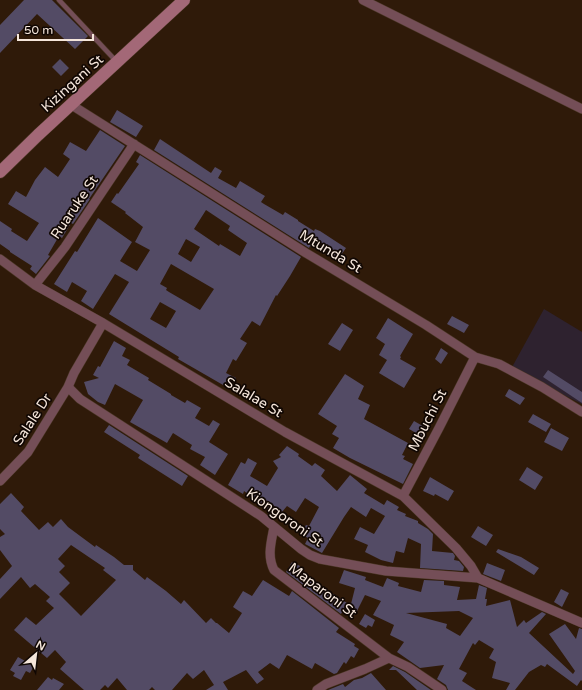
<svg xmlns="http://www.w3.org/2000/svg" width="582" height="690" font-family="'Varela Round',sans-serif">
<rect width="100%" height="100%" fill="#2f1a09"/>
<path fill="#2e222f" d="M544,309L582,332V404L511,369Z"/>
<path fill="#534b65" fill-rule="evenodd" d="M24,0H52L88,36L75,49L37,14L0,53V25Z
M60,59L69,68L61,76L52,67Z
M117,110L143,126L136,137L110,122Z
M100,130L125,146L89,199H90L73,224L71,223L62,238L59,236L48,255L50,256L36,274L30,269L32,266L10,252V251L0,244V221L12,229L11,231L27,241L39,223L8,204L16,191L26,197L35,180L45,167L58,177L70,159L63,154L70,142L86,151Z
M160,139L211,173L215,167L222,171L218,178L236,188L240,181L265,196L261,202L264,204L283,215L285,212L298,220V221L314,231L315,229L320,231L346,248L339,258L333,255L335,251L320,242L317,249L310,246L309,248L154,150Z
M140,155L301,257L290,276L277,296L276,295L260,326L252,321L240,339L247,343L236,361L233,359L226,373L236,378L230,389L178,359L179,357L109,314L129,282L115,274L93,309L81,301L87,291L72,282L67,292L54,284L75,251L77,252L98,218L132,242L120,261L137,271L150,250L135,242L143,227L125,213L126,212L111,202L117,193L118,194L139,164L136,162ZM206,210L230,226L228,230L247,243L240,256L220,244L219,246L194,229ZM186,239L200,247L191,262L178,254ZM171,264L214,289L200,310L169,292L166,290L167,288L160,284ZM160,302L176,311L166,328L150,319Z
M452,316L469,325L464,333L447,324Z
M388,318L413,334L400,356L401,357L400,359L416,368L404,388L379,373L387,360L379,355L385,344L376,338Z
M342,323L353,330L340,351L328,344Z
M114,341L126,348L122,356L130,360L127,365L149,378L148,380L171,394V395L185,403L187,400L201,408L195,418L209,426L213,420L220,424L209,442L228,454L215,475L200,465L205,457L190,449L192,445L173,433L167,443L130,422L143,400L115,384L105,405L98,402L88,394L84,382L99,378L93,375L98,366L100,367Z
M441,348L448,353L441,364L435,359Z
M548,370L582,392V403L543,377Z
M345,374L364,386L358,399L370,405L364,419L408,443L402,455L405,456L403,459L413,464L403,484L350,458L333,448L339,438L332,434L337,426L318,414Z
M509,389L525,398L520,405L505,396Z
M533,414L551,424L546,432L528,422Z
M414,421L428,429L423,437L409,429Z
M109,425L188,476L182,486L138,458L140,455L104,432Z
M551,428L569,438L562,451L544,442Z
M287,446L299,454L298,456L312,466L315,463L325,470L321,476L337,491L350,475L367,489L364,493L384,505L387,500L399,507L397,510L406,514L405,516L418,521V523L428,529L433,534L432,551L453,553L455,556L454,560L459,561L464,567L463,571L420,568L421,544L408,538L404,553L396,551L393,563L381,560L365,552L368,545L354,539L360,527L374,534L385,516L371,508L366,517L351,507L344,517L322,553L305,544L308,538L301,534L306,525L309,526L319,507L305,498L296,512L287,506L282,512L273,505L269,511L244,491L243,494L228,485L241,462L245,464L248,458L257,463L250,476L267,486L278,468L273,461L281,457L279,455Z
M527,467L543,477L535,490L519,480Z
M430,477L454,491L448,501L435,494L434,496L423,491Z
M11,493L24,507L21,511L39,530L48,522L53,527L61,519L68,527L95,547L96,545L114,557L124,565H133V570L145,580L147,577L166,591L181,604L184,600L206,623L211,618L216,623H217L229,633L242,613L233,607L243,591L252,596L263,580L289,596L292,591L339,628L336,632L355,644L354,646L359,649L354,658L351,656L346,664L344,662L337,673L334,674L315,663L312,669L287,655L279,669L270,663L258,672L264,679L257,684L246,670L223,682L228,690H206L214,685L204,670L193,679L187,673L172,690H155L152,687L149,690H127L117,678L108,688L105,685L100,690H84L60,669L66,662L55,650L47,658L14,630L26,617L36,625L54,608L46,601L50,597L35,584L30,588L21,577L0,599V579L12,566L0,550V537L5,534L0,529V504ZM71,545L105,568L103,570L116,580L81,616L59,594L70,583L59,572L65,566L58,559Z
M478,526L493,535L486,546L471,537Z
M498,549L521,557L539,568L534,575L496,552Z
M292,562L300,566L298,571L347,603L341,614L286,572Z
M487,563L505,570L501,581L483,574Z
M344,570L366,577L365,580L383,587L387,578L399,583L398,586L421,592L424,580L444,581V585L460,587L457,600L476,599L479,585L487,588L485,599H487L486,606L510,600L517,627L524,620L526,623L542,612L546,614L529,633L573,674L575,671L549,634L565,624L576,639L579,628L582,629V681L581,680L577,686L547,664L545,667L541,665L529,672L515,690H506L510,683L492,678L496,662L489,658L494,649L479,640L475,645L473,643L459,669L467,673L462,681L476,690H448L446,685L437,679L444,665L420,668L397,652L404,642L390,635L394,625L373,615L381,601L365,595L355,615L349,612L355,588L339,583ZM459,611L473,618L460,636L446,628L447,624L406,613Z
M561,589L569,593L562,607L554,602Z
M365,614L375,620L372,627L368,625L366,628L359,624Z
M18,657L34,666L30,673L26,671L21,680L13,676L15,673L10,670Z
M393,666L405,672L431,690H417L396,670H389Z
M371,673L386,690H328L343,684L345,687L354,680L362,678Z
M48,677L52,680L53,678L64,684L59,690H37Z"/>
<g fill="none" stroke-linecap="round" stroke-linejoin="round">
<g stroke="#4b3726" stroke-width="5.5">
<path id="lane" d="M59,0L116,61"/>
</g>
<g stroke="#4b3726" stroke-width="10">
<path id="street" d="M363,0L582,109
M70,104L306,253L426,325L475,357L499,364L542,387L582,412
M0,259L35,285L103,323L285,432L403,496L456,548L471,566L478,578
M35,285L65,247L134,144
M103,323L74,373L68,387L80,399L261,516L301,549L310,555L320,559L386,571L478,578L582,623
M0,481L28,452L68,387
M403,496L439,428L475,357
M274,527C271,543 267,556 274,570L389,658
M317,690L326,684L365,669L389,658L408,667L442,690"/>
</g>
<g stroke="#4b3726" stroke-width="13">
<path id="secondary" d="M0,172L38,135L184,0"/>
</g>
<use href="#lane" stroke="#744e57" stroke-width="4.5"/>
<use href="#street" stroke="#744e57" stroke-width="9"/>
<use href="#secondary" stroke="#a36877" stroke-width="12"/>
</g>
<g text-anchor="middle" stroke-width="3.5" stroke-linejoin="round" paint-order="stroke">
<g font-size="14" fill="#f5e6db" stroke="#100703">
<text transform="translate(72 83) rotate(-42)" y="5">Kizingani St</text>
<text transform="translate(74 207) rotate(-56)" y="5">Ruaruke St</text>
<text transform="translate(331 251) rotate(31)" y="5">Mtunda St</text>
<text transform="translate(254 397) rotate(31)" y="5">Salalae St</text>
<text transform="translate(32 419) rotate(-57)" y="5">Salale Dr</text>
<text transform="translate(427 420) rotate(-63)" y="5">Mbuchi St</text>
<text transform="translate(285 517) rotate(35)" y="5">Kiongoroni St</text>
<text transform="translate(323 590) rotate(37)" y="5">Maparoni St</text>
</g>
</g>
<g transform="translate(36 654) rotate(28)" stroke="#100703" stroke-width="3" paint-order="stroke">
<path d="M0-3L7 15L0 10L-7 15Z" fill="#f5e6db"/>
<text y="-6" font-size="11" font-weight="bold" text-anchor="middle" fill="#f5e6db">N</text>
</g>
<path d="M18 34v6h75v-6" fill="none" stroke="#f5e6db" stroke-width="2"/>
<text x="24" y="34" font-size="12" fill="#f5e6db" stroke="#100703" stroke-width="3" paint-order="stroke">50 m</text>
</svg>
